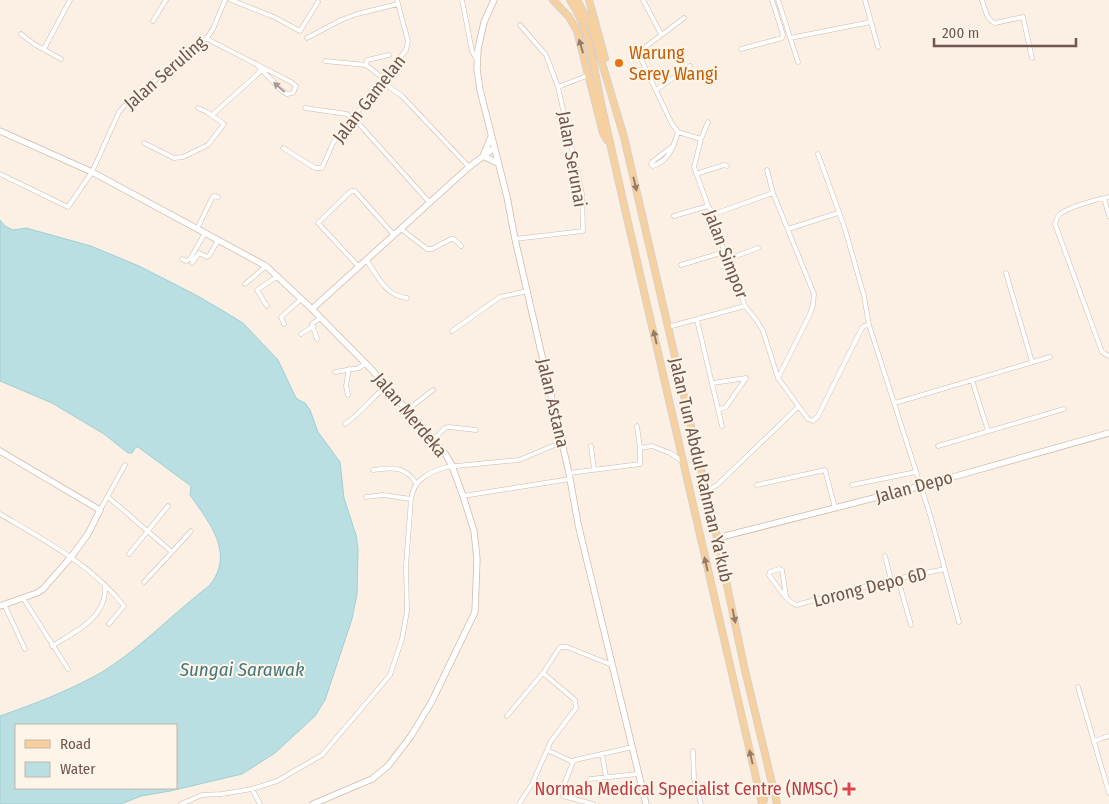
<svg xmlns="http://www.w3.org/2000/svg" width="1109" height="804" font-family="'Fira Sans Condensed',sans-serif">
<rect width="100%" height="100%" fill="#fbf0e3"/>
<path fill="#b9dfe3" stroke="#a0cfd4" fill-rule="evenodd" d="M0,220L5,226L13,230L26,228L91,246L139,266L196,295L225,312L243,323L278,360L294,394L297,399L305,403L310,410L318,432L340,462L344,498L356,535L358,549L357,594L352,619L325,700L315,716L275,753L242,774L170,791L141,796L121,804H0V716C32,705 65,692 95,676C135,654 172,614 209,586C236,554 209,522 190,495L191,486L138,447H136L132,453H128L104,434L52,403L0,381ZM16,725H176V788H16Z"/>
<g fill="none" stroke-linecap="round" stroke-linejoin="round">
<g stroke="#cdbaad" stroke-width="5">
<path id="street" d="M231,0L274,17L300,31L318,2
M462,0L472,51L477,60
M643,0L661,34
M778,0L798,62
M865,0L878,47
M982,0C985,8 986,20 995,23L1023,17L1032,58
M684,18L640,51L639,55L672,124L678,132L701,139
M153,21L166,0
M21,34L34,44L61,59
M207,38L211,41L291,82L296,86L293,93L287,94L282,91L255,63
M307,38L341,20L357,14L398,4
M790,38L871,22
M44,49L70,0
M741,49L782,38L783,35L772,0
M325,61L366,65L384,79
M366,65L367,60L389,55
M382,82L402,96L469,167
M558,87L589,75
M656,90L690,66
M305,108L347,114L360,125L430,203
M212,115L261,71
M708,122L701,139L694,167L708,206L714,214L724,252L728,259L745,306L757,321L763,331L778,378L808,419L813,421L818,416L862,328L864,326L869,325
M144,143L174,158L183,157L208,145L224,124L207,112L198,108
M674,145L652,162L651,164L653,166C670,160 673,147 678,132
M283,148L315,168H322L333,143L406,50L408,41L397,0
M818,154L845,229L864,296L869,325L931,518L959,622
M767,170L773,193L814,294L813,305L810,314L778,378
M0,174L68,207L92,172L119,112L126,104L207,38L213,29L225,0
M696,174L724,165L727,166
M1109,197C1098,199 1069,207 1060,214C1057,216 1056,220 1055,224L1102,352L1109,356
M1104,198L1109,216
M714,214L773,193
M674,216L708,206
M197,229L212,198L214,196L218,197
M401,229L427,249H432L451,239H454L461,246
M788,229L838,213
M515,239L583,231L582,194L558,87L546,55L520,25
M182,259L186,261L190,259L205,233
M728,259L758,248
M367,261C378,277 386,296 407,298
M192,263L199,253L207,257L209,256L218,240
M681,265L724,252
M359,267L318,223L351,191H355L394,235
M1006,273L1032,362
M245,284L266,266
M267,306L257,290L278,276
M697,320L722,426
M284,324L281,317L301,299
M668,327L745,306
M452,331L500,297L528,291
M301,334L312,327
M317,339L312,324L320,318
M335,372L359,368L366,363
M972,380L988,431
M713,383L746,378L726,407L720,409
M348,395L346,386L349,369
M895,403L1050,357
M406,411L433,390
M345,424C361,413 371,399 386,386
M637,426L640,448
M433,440L445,428L449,427L476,430
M591,446L594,469
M938,446L1064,409
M373,470C392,468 404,465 416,483
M569,473L640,464V448L652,446L670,453L682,461
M757,485L825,470L835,508
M852,485L916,472
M706,491L717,485L798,407
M463,496L570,479
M108,497L172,552L144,582
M366,497L383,495L411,499
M100,510L125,465
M0,514C44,540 92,565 124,606L109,624
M172,552L191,531
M129,554L168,506
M885,556L891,580
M898,579L911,625
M786,596L782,570L779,569L770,572L769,575C776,584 785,600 796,605L891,580L945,569
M23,598L68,669
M4,604L25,649
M52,646C75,632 107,618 105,586
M543,673L575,700L576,708L551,741L547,750L573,762L575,760L633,747
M1078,687L1109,793
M507,716L543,673L560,647H567L612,665
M1094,741L1109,736
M693,751L694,779L701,804
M602,754L606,777
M573,762L562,790L563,796L593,804
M590,779L638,774
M252,789L260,804
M181,804L202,795L222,794L252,789L277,781L322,755L390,675L402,639L407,611L406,566L411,499C414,479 428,473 446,467L519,460L562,442
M519,804L532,784L547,750"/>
</g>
<g stroke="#d0b9ab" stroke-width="7">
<path id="secondary" d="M494,0L484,22L478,49L477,69L480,90L507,197L515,239L569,473L578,524L646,804
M0,131L92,172L266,266L312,309
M491,137L483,156L498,163
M0,451L100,510L88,534L71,557L43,589L37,593L0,606
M717,538L921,486L1109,433
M313,804L372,779L388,766L411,736L432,701L475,612L477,559L474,531L463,496L452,466L446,455L373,371L312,309L469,167L494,148"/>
</g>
<g stroke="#d7d0cd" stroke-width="8">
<path id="primary" d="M553,0L569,17L577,31L603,133L607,140
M570,0C590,30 594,68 601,103C608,134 615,165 622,196C670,398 714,602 762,804
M577,0L591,26L624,137L717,538L744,666L777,804
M589,0L605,58
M764,800V792L767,789H774"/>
</g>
<use href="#street" stroke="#fff" stroke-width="4"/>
<use href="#secondary" stroke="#fff" stroke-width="5.5"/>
<use href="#primary" stroke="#f6d19f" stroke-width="6"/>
</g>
<defs><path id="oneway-solid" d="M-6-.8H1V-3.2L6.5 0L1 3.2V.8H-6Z" transform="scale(1.25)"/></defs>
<g fill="#997b64">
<use href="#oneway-solid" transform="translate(581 46) rotate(-106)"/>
<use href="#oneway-solid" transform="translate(635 184) rotate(77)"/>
<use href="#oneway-solid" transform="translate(655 337) rotate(-103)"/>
<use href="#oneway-solid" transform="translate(706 564) rotate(-103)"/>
<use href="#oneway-solid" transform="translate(734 616) rotate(78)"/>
<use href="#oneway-solid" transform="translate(751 757) rotate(-103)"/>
</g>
<use fill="#aa9a93" href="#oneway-solid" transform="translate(279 87) rotate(-139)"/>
<circle fill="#e8710a" stroke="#fef5e9" stroke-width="2" cx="619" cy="63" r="5"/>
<path fill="#e0444e" stroke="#fef5e9" stroke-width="2" d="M846.5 781.5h5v5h5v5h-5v5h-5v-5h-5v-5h5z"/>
<g text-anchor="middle" stroke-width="4" stroke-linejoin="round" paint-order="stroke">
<g font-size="18" fill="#c56008" stroke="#fef5e9" text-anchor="start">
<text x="629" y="59">Warung<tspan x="629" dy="21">Serey Wangi</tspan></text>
</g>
<g font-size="18" fill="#71564b" stroke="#fef5e9">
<text transform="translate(165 73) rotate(-41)" y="6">Jalan Seruling</text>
<text transform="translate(369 99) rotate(-52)" y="6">Jalan Gamelan</text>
<text transform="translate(572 159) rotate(80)" y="6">Jalan Serunai</text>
<text transform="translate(726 254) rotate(69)" y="6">Jalan Simpor</text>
<text transform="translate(553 403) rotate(77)" y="6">Jalan Astana</text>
<text transform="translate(410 415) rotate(50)" y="6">Jalan Merdeka</text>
<text transform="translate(701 470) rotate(77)" y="6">Jalan Tun Abdul Rahman Ya'kub</text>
<text transform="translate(914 487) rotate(-15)" y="6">Jalan Depo</text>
<text transform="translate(870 587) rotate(-14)" y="6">Lorong Depo 6D</text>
</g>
<g font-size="18" fill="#be3a42" stroke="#fef5e9" text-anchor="end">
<text x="838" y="795">Normah Medical Specialist Centre (NMSC)</text>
</g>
<g font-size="19" font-style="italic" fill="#43777d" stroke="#fef5e9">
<text x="242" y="676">Sungai Sarawak</text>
</g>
</g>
<rect x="15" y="724" width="162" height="65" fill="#fef5e9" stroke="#c6b5aa"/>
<rect x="25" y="740" width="25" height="8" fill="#f6d19f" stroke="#c6b5aa"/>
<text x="60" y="749" font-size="15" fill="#71564b">Road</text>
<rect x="25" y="762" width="25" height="15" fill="#b9dfe3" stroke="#c6b5aa"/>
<text x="60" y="774" font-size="15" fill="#71564b">Water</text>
<path d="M934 38v8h142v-8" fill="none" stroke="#71564b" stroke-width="2.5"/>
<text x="942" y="38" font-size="15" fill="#71564b" stroke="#fef5e9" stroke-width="4" paint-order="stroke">200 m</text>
</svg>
